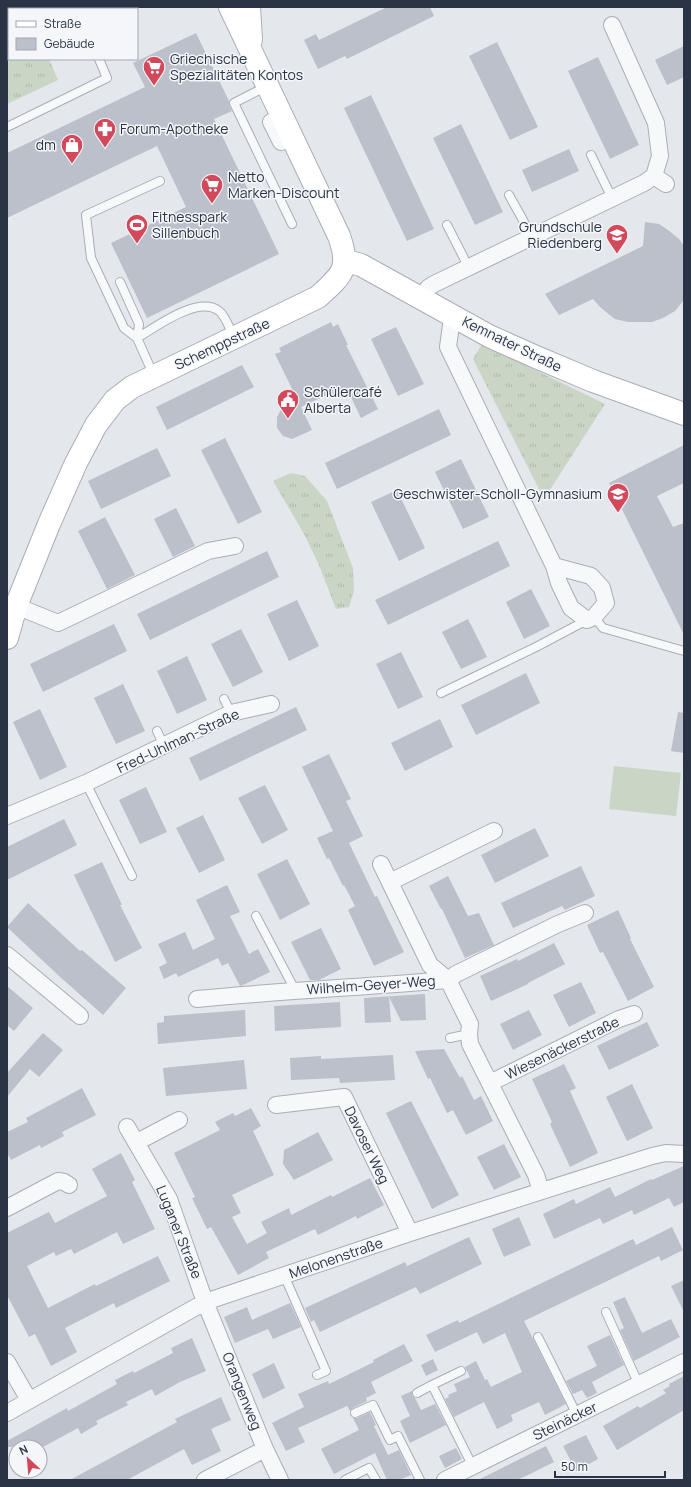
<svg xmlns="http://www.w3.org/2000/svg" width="691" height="1487" font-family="Manrope,sans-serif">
<defs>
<pattern id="grass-tufts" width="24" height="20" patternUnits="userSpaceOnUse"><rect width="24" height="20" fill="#c9d6c5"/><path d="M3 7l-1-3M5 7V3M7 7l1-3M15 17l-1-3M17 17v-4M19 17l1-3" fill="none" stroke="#adb8ab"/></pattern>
</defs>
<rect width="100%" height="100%" fill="#e4e7ec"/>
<path fill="url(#grass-tufts)" d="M7,33L9,34V59H49L58,80L7,104Z
M482,344L605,404L544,499L473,359Z
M291,473L305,476L327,501L353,568L354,590L349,607L336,609L319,565L304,534L273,481Z"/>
<path fill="#c9d6c5" d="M614,766L681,773L676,816L609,809Z"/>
<path fill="#bbc0ca" d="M387,7H430L434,16L347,59L345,56L318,69L304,40L316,34L319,40Z
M196,33L229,101V105L232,111L214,119L279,254L147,318L111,243L186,207L157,146L7,218V153L145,87L133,63Z
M497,42L538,127L510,140L469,56Z
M684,46V77L667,85L655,60Z
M598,57L639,145L610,159L568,71Z
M371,95L434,229L407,241L344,108Z
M461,124L503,212L475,225L433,138Z
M569,149L579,171L532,192L522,170Z
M645,222L659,224L668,230L679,239L684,246V300L675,311L663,318L652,322H628L615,319L601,308L593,299L559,315L545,294L643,246Z
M331,322L333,327L338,324L348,345H346L378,409L361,418L347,389L333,397L331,393L301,407L312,430L292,439L283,436L277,428V417L285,402L283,398L294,393L275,354L281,352L279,348Z
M396,327L424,384L398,396L371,339Z
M242,365L254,387L167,430L156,407Z
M439,409L451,435L337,489L325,463Z
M225,438L262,512L238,524L201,450Z
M684,445V483L657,496L673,527L684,523V635L609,483Z
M157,448L171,476L101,509L88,481Z
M461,459L489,517L463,529L435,472Z
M397,490L425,548L399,561L371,502Z
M176,508L195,546L173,557L154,519Z
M105,517L135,575L107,589L78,531Z
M498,541L510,566L388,625L375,600Z
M267,551L279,577L150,640L137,614Z
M531,589L550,626L524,639L506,602Z
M297,600L319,646L289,661L267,614Z
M468,619L487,657L461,669L442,632Z
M114,624L127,651L43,692L30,664Z
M241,629L263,672L233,687L211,644Z
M401,652L423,697L398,709L376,664Z
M187,656L207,700L177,714L157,671Z
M526,673L540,703L476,735L461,705Z
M123,684L145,731L116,744L94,698Z
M296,707L307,730L200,781L189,758Z
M40,709L67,767L40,780L13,722Z
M678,712L684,713V753L671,751Z
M440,719L453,747L405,771L391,743Z
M329,754L351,799L346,801L363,836L349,843L375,897L377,896L404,952L374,966L348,910L355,906L344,885L343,886L329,858L327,859L317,838L333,831L302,767Z
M265,785L288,830L262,844L238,798Z
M146,787L167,832L140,844L119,800Z
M203,815L225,860L199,873L176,828Z
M64,819L77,845L7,880V847Z
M535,828L549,856L495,883L481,855Z
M287,859L310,904L280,920L257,874Z
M102,862L122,905H120L142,948L115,962L74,875Z
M581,866L595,896L565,910L562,906L513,928L501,903Z
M448,876L468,916L479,913L494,945L465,958L442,909H441L429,886Z
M227,885L240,912L230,916L249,954L258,949L270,972L243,985L240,986L228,963L222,966L218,958L178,977L176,973L164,979L159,967L167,963L158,944L185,932L193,950L215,939L196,900Z
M28,903L80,951L82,950L126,988L103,1015L59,976L7,927Z
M618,910L631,938L630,939L654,987L628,1001L603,952L600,953L587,925Z
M321,928L341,969L319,980H310L291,942Z
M554,943L565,964L528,983V984L491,1001L480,976L517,959L518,961Z
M581,982L596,1013L569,1027L553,995Z
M7,986L33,1008L14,1031L7,1025Z
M425,994L426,1020L401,1021L389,997L391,1022L365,1023L364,998Z
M340,1002L341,1027L275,1031L274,1006Z
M245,1010L246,1036L158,1044L157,1023L164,1022V1016Z
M529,1010L542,1035L513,1050L500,1024Z
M647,1022L659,1046L609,1070L597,1046Z
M43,1033L63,1050L39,1077L30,1069L7,1097V1073Z
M444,1049L460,1078L462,1076L474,1100L481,1096L493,1121L466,1135L453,1110L447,1113L430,1078L428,1079L415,1051Z
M393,1055L395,1080L340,1083L339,1078L291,1080L290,1058L321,1056V1059Z
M244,1060L247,1089L166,1096L163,1068Z
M564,1064L576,1088L570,1091L598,1153L570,1167L550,1124L552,1122L532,1079Z
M632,1084L653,1128L627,1141L606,1097Z
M82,1088L96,1115L62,1132L64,1136L41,1148L40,1145L11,1160L7,1153V1132L28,1122L26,1118Z
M411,1101L459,1195L432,1209L386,1113Z
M251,1108L261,1126L253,1131L274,1175L232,1195L241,1213L232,1217L247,1244L267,1233L261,1222L289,1208L291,1215L331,1195L332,1197L370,1178L384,1205L357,1219L356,1216L318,1235L315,1229L266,1252L269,1258L238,1275L211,1227L207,1229L192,1198L195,1197L174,1153L220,1130L215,1122L233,1113L235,1116Z
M318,1132L333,1160L294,1180L283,1164L284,1150Z
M504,1144L521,1177L494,1190L477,1157Z
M121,1153L135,1180L132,1182L155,1229L123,1244L117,1232L74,1254L71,1249L56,1256L54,1252L27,1266L48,1308L95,1284L96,1286L158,1256L170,1281L116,1308L114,1303L65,1328L77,1352L51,1366L35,1334L29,1337L7,1295V1233L49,1212L55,1223L107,1196L92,1169Z
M684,1166V1202L674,1207L669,1198L634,1215L632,1210L603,1224L600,1218L554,1239L543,1214L574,1199L576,1204L610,1187L615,1197L651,1179L652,1180Z
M519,1217L531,1245L504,1257L492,1229Z
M672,1227L683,1250L661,1261L659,1256L524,1321L566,1404L545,1415L539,1402L511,1415L513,1421L497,1429L484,1402L454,1417L445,1399L449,1397L448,1395L457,1391L454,1384L470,1377L465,1367L476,1361L485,1380L487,1379L491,1387L522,1372L505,1333L483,1344L477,1332L435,1352L426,1335L458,1320L459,1323L633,1239L636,1245Z
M469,1237L482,1264L420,1294L416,1287L320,1332L314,1320L311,1322L305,1308L405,1262L407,1266Z
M684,1280V1312L671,1286Z
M625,1297L642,1333L671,1319L680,1337L634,1361L620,1330L624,1328L613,1302Z
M290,1303L301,1327L273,1339L268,1329L235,1343L224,1317L247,1307L252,1320Z
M610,1335L624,1365L592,1382L597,1393L587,1398L582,1390L573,1394L566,1381L597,1366L587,1346Z
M192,1338L206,1371L180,1382L155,1396L152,1389L126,1402L128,1405L96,1421L98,1424L81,1434L78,1428L43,1447H7V1441L67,1408L68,1411L117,1384L115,1380L133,1371L134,1373L173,1353L171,1348Z
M404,1344L413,1361L371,1382L376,1393L366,1398L367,1401L353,1408L350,1411L347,1406L298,1428L305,1442L286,1451L272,1423L304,1407L298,1394L328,1381L329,1384L374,1362L373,1360Z
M433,1359L438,1370L426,1376L421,1365Z
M274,1363L285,1388L263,1399L252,1374Z
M684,1376V1410L617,1450L603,1426L638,1406L640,1408L666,1393L663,1390L670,1386L669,1384Z
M412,1391V1395L415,1398L421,1410L435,1404L446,1425L410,1443L400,1421L410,1416L401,1396Z
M221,1397L231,1420L211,1429L221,1451L192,1465L184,1449L127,1480H70L177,1422L175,1419Z
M370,1412L376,1425L374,1426L388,1455L399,1450L411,1475L399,1480H387L375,1453L334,1474L321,1449L359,1430L353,1418H357Z
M586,1435L598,1459L576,1471L563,1446Z
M546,1446L554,1462L530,1474L517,1480H478Z
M456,1448L462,1459L445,1468L439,1456Z"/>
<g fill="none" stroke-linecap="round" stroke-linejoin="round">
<g stroke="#a9aeb7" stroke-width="10">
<path id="lane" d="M267,86L234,103L292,224
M7,127L107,78L99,59
M591,155L612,198
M160,181L86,215L91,258L124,328L137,338C156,327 198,295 219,311C226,316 230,330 234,338
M509,195L523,220L530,237
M447,225L469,268
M120,282L139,324L137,338L154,376
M594,617L603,628L684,651
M441,693L536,647L587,620
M224,699L231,713
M157,731L164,746
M86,783L132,876
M256,916L295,990
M450,1038L469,1034
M284,1275L326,1371L317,1375
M606,1312L639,1385
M538,1337L577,1415
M432,1385L461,1371
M417,1393L432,1385L473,1467
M355,1413L373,1405L390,1440L398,1436L420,1480
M345,1480L369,1468L376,1480"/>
</g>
<g stroke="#a9aeb7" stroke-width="18">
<path id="street" d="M271,122L281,142
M654,176L666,184
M422,298L428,288L434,284L644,183L654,176L660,156L656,123L612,25
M455,316L451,325L448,347L554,566L559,583L571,608L587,620L594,617L606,603L602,588L591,576L554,566
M16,606L58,623L208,551L235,546
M7,816L86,783L231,713L271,704
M381,864L430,965L448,980L470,1024L469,1034L470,1044L536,1175L541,1191
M390,882L494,831
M7,955L80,1016
M197,999C280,991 364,987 448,980L456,974L558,924L585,913
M490,1083L619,1019L634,1014
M276,1105L344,1097L410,1233
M127,1127L169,1199L205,1302L265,1449L280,1480
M137,1142L179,1120
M7,1208L58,1181L64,1182L69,1185
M7,1362L29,1400
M7,1413L205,1302L410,1233L652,1156L666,1153L684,1154
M205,1480L265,1449
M445,1480L684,1362"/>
</g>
<g stroke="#a9aeb7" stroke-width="24">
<path id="secondary" d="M83,7H89
M249,7L251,40
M346,261L361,265L489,336L536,357L593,381L684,414
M7,638L16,606L49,524L76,463L96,425L115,400L132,387L318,297C342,275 351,269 339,236L230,7"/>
</g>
<use href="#lane" stroke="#f7f8fa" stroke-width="8"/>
<use href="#street" stroke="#f7f8fa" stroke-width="16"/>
<use href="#secondary" stroke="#fff" stroke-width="22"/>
</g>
<defs>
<g id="supermarket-pin" transform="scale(1.15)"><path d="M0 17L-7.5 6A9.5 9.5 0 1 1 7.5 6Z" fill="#d1495b" stroke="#f4f6f9"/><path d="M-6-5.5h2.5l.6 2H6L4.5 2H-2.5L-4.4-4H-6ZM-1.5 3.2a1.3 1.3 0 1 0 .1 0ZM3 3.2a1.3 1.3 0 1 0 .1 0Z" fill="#fff"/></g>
<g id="pharmacy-pin" transform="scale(1.15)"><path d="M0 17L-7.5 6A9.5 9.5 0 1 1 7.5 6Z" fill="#d1495b" stroke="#f4f6f9"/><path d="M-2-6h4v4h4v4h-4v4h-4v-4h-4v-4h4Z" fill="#fff"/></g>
<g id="shop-pin" transform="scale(1.15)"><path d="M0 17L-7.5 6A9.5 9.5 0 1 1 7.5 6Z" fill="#d1495b" stroke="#f4f6f9"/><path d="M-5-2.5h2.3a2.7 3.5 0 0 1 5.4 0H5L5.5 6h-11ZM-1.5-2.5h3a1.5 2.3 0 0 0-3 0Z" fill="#fff"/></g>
<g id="stadium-pin" transform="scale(1.15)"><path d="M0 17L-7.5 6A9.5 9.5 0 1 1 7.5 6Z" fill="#d1495b" stroke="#f4f6f9"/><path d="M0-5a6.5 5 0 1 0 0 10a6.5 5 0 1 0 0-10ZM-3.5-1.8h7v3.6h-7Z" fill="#fff"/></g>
<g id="school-pin" transform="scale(1.15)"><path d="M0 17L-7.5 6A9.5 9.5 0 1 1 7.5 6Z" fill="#d1495b" stroke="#f4f6f9"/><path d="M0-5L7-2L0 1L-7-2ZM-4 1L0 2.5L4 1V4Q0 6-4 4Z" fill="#fff"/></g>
<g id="civic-pin" transform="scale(1.15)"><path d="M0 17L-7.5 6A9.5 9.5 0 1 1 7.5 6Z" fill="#d1495b" stroke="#f4f6f9"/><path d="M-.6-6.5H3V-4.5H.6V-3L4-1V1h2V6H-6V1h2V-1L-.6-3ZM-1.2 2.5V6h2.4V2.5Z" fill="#fff"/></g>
</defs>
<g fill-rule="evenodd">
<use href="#supermarket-pin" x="154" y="67"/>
<use href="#pharmacy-pin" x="105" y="129"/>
<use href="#shop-pin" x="72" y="145"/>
<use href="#supermarket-pin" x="212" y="185"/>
<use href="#stadium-pin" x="137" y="225"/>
<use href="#school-pin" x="617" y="235"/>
<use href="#civic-pin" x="288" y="400"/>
<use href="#school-pin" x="618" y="494"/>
</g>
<g text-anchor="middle" stroke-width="3" stroke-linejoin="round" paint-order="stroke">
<g font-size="14" fill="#2b3445" stroke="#f4f6f9" text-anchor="start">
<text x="170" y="64">Griechische<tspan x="170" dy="16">Spezialitäten Kontos</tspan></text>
<text x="120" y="134">Forum-Apotheke</text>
<text x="56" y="150" text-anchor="end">dm</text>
<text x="228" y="182">Netto<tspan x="228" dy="16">Marken-Discount</tspan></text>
<text x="152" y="222">Fitnesspark<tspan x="152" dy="16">Sillenbuch</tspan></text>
<text x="602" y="232" text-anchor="end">Grundschule<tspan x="602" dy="16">Riedenberg</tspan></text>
<text x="304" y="397">Schülercafé<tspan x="304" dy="16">Alberta</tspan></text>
<text x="602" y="499" text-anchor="end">Geschwister-Scholl-Gymnasium</text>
</g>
<g font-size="14" fill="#2b3445" stroke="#f4f6f9">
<text transform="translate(222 344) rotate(-25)" y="5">Schemppstraße</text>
<text transform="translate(512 344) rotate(26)" y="5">Kemnater Straße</text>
<text transform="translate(178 741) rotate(-25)" y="5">Fred-Uhlman-Straße</text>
<text transform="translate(371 985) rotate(-4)" y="5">Wilhelm-Geyer-Weg</text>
<text transform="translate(562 1048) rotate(-26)" y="5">Wiesenäckerstraße</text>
<text transform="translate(367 1145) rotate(64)" y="5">Davoser Weg</text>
<text transform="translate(179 1232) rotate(68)" y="5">Luganer Straße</text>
<text transform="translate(336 1258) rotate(-19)" y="5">Melonenstraße</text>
<text transform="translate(242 1391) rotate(68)" y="5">Orangenweg</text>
<text transform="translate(565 1421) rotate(-26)" y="5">Steinäcker</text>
</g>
</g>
<rect width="691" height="1487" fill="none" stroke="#2b3445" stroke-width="16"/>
<rect x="8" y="8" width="130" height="52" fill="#f4f6f9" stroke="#a4a8b1"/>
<rect x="16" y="21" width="20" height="6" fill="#ffffff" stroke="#a4a8b1"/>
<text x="44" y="28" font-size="12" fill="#2b3445">Straße</text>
<rect x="16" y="38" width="20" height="12" fill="#bbc0ca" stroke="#a4a8b1"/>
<text x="44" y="48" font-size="12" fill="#2b3445">Gebäude</text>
<g transform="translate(28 1459) rotate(334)"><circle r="19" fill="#f4f6f9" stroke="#a4a8b1"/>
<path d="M0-3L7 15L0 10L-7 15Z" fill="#d1495b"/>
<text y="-6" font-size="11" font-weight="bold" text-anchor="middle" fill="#2b3445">N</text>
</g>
<path d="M555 1471v6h110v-6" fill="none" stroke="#2b3445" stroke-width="2"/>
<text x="561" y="1471" font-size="12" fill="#2b3445" stroke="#f4f6f9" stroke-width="3" paint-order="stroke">50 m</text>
</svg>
